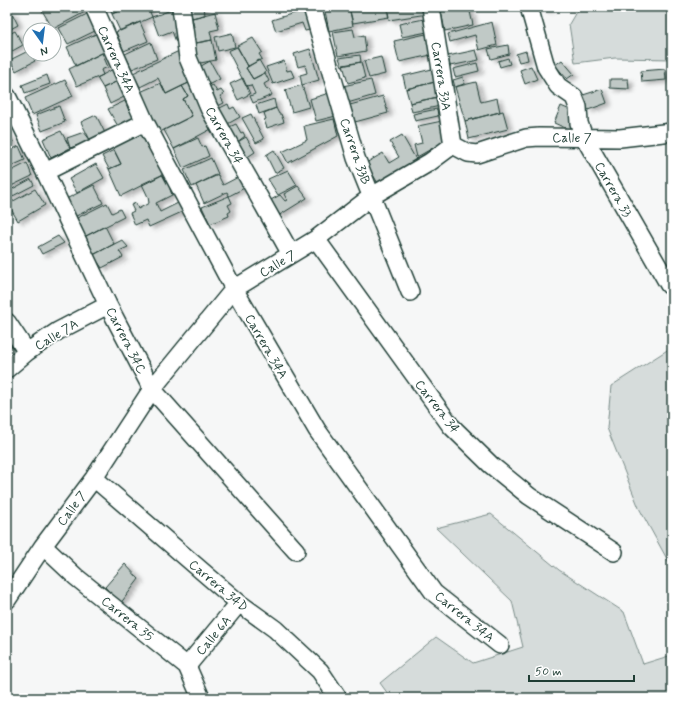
<svg xmlns="http://www.w3.org/2000/svg" width="679" height="705" font-family="Mynerve,sans-serif">
<defs>
<filter id="shadow"><feDropShadow dx="4.5" dy="2.5" stdDeviation="2" flood-color="#0004"/></filter>
</defs>
<rect width="100%" height="100%" fill="#f6f7f7"/>
<filter id="ink" filterUnits="userSpaceOnUse"><feTurbulence type="fractalNoise" baseFrequency=".025" numOctaves="2"/><feDisplacementMap in="SourceGraphic" scale="8" xChannelSelector="R" yChannelSelector="G"/><feConvolveMatrix kernelMatrix="1 2 1 2 8 2 1 2 1" color-interpolation-filters="sRGB"/></filter>
<g filter="url(#ink)">
<path fill="#d6dcdb" stroke="#7a8c88" d="M579,7H672V59L615,58L575,63L569,24Z
M672,347V568L639,508L607,428L611,386Z
M491,514L559,570L624,612L643,664L672,655V698H391L380,683L436,637L473,663L523,647L512,601L436,528Z"/>
<path fill="#c0c9c6" stroke="#1f3d34" filter="url(#shadow)" d="M40,7H82L85,12L53,29Z
M109,7H127L112,14Z
M127,7H148L152,17L120,31L112,14Z
M190,7H204L205,15L192,18Z
M343,7H349L353,26L329,31L325,11Z
M349,7H387L389,17L353,23Z
M387,7H425L427,14L389,20Z
M440,7H469L473,25L445,31Z
M537,7H549V10Z
M307,9L314,29L305,31L302,23L276,31L272,20Z
M171,10L180,30L183,40L176,42L172,31L159,36L152,17Z
M11,11L18,25L7,31V14Z
M215,12L219,29L210,31L212,40L191,44L188,29L194,27L192,18Z
M87,14L95,31L68,44L59,28Z
M429,18L432,31L402,37L399,24Z
M140,22L148,41L124,51L116,32Z
M492,22L497,45L479,50L475,35L450,42L448,34Z
M353,29L355,37L364,35L366,51L338,56L333,32Z
M15,31L23,45L7,54V35Z
M232,33L235,47L218,51L215,37Z
M96,34L104,52L76,66L67,47Z
M426,34L431,55L399,62L394,41Z
M253,38L262,52L259,54L262,59L248,66L237,46Z
M212,40L216,60L195,64L191,44Z
M151,42L157,59L132,69L125,54Z
M508,45L509,54L491,59L488,49Z
M237,47L248,66L246,68L253,79L265,73L269,81L264,84L267,90L269,89L272,95L253,103L250,96L255,94L251,85L246,86L228,51Z
M310,49L319,80L302,85L300,75L307,73L305,65L298,67L294,54Z
M30,50V54H32L35,61L16,71L10,60Z
M181,50L195,80L166,94L158,78L140,87L133,73Z
M476,50L479,60L450,66L448,56Z
M526,51L528,60L519,62L516,54Z
M102,53L108,67L101,70L103,75L77,86L69,69Z
M360,55L361,62L342,66L339,58Z
M381,57L385,74L369,78L364,61Z
M508,58L510,64L500,67L498,61Z
M259,60L266,72L253,79L246,68Z
M562,60L574,74L567,79L555,65Z
M210,61L220,79L204,87L194,70Z
M284,61L287,71L291,70L294,77L273,84L266,67Z
M361,62L365,78L348,83L343,65Z
M477,63L479,71L455,77L453,69Z
M531,66L537,79L525,84L520,70Z
M115,68L120,80L103,88L97,78Z
M432,69L435,82L406,89L403,76Z
M665,69L666,80L642,82L641,71Z
M47,75L50,84L25,93L22,85Z
M463,77L464,84L455,87L453,80Z
M243,78L250,94L238,100L230,84Z
M610,79H628L629,89L610,88Z
M65,80L73,96L32,115L25,98Z
M120,80L128,95L110,104L103,88Z
M371,80L375,95L344,104L338,87Z
M191,82L215,127L174,149L164,130L192,116L183,99L188,96L182,86Z
M435,82L438,97L410,103L406,89Z
M476,82L481,102L497,98L500,112L465,121L455,87Z
M161,83L166,94L182,86L188,96L183,99L192,116L160,132L140,92Z
M213,85L217,92L221,90L224,94L220,96L224,103L214,108L203,90Z
M302,85L309,107L292,112L285,90Z
M602,89L607,103L588,110L583,95Z
M329,93L336,116L316,121L310,99Z
M383,96L388,113L355,122L350,105Z
M438,97L445,105L412,112L410,103Z
M274,99L276,108L259,114L256,105Z
M125,101L129,111L136,108L141,118L119,128L108,109Z
M228,104L230,109L234,107L240,117L224,126L216,110Z
M59,106L65,122L42,131L36,115Z
M561,106L577,113L570,130L554,123Z
M276,108L279,114H281L284,122L267,128L264,120L266,119L264,113Z
M437,109L438,116L415,121L413,114Z
M503,111L508,129L469,139L465,121Z
M251,114L264,139L256,143L242,118Z
M96,115L106,135L91,142L81,122Z
M334,119L338,136L288,163L282,152L307,140L304,126Z
M442,121L447,140L417,157L414,145L422,143L418,126Z
M236,124L241,133L243,132L245,136L236,143L227,128Z
M145,127L168,172L121,196L109,169L121,164L113,148Z
M61,131L70,148L51,158L43,139Z
M7,132L14,143L7,147Z
M84,132L91,141L70,148L67,138Z
M402,135L418,163L379,185L366,163L383,153L389,163L399,157L390,142Z
M246,137L255,152L246,158L236,143Z
M198,138L202,147L205,146L209,156L183,168L174,149Z
M19,146L25,160L7,168V152Z
M114,150L121,164L109,169L102,156Z
M274,150L284,168L275,173L266,155Z
M211,158L218,174L192,187L184,170Z
M27,163L32,176L7,188V173Z
M96,164L104,178L77,193L69,179Z
M288,170L297,185L278,195L268,179Z
M168,172L175,187L170,189L172,195L156,203L160,212L180,202L184,211L149,227L146,220L135,225L130,213L134,211L131,205L136,203L138,209L149,203L148,197L142,184Z
M218,175L223,185L242,175L248,186L229,196L227,192L204,203L196,185Z
M31,179L34,185L7,199V192Z
M94,185L103,203L74,217L66,199Z
M298,186L307,198L278,216L267,202L280,195L285,201L287,200L284,194Z
M35,189L45,205L18,221L8,204Z
M229,196L232,203L228,205L231,211L228,213L229,216L210,224L202,207Z
M107,203L112,213L120,209L124,217L84,237L75,219Z
M105,226L114,244L93,255L84,237Z
M58,236L64,243L42,254L38,247Z
M122,240L128,247L119,251L123,257L102,268L93,255Z
M125,564L139,579L120,604L105,587Z"/>
<g fill="none" stroke-linecap="round" stroke-linejoin="round">
<g stroke="#1f3d34" stroke-width="20">
<path id="street" d="M94,7L145,122L234,289L317,430L434,593L500,645
M181,7L188,58L209,108L291,254
M312,7L356,158L410,292
M431,7L453,145
M529,7L546,67L558,86L574,97L578,107L579,123L584,137L669,285
M7,96L45,172L108,305L152,389L296,551
M45,172L145,122
M316,239L451,426L491,465L529,496L614,552
M7,322L27,352
M7,369L27,352L58,331L108,305
M94,478L239,603L275,629L320,671L338,698
M43,546L76,577L187,666L201,698
M7,600L43,546L94,478L152,389L234,289L316,239L372,196L430,162L453,145L468,153L477,154L526,138L539,137L620,138L672,132
M187,666L239,603"/>
</g>
<use href="#street" stroke="#fff" stroke-width="17"/>
</g>
</g>
<g text-anchor="middle" stroke-width="3.5" stroke-linejoin="round" paint-order="stroke">
<g font-size="13" fill="#1f3d34" stroke="#fff">
<text transform="translate(117 59) rotate(66)" y="5">Carrera 34A</text>
<text transform="translate(442 76) rotate(81)" y="5">Carrera 33A</text>
<text transform="translate(225 135) rotate(61)" y="5">Carrera 34</text>
<text x="572" y="142">Calle 7</text>
<text transform="translate(356 151) rotate(71)" y="5">Carrera 33B</text>
<text transform="translate(614 189) rotate(60)" y="5">Carrera 33</text>
<text transform="translate(277 263) rotate(-31)" y="5">Calle 7</text>
<text transform="translate(56 334) rotate(-31)" y="5">Calle 7A</text>
<text transform="translate(127 340) rotate(63)" y="5">Carrera 34C</text>
<text transform="translate(267 346) rotate(60)" y="5">Carrera 34A</text>
<text transform="translate(438 406) rotate(52)" y="5">Carrera 34</text>
<text transform="translate(71 508) rotate(-53)" y="5">Calle 7</text>
<text transform="translate(219 585) rotate(40)" y="5">Carrera 34D</text>
<text transform="translate(465 616) rotate(39)" y="5">Carrera 34A</text>
<text transform="translate(128 618) rotate(39)" y="5">Carrera 35</text>
<text transform="translate(213 635) rotate(-50)" y="5">Calle 6A</text>
</g>
</g>
<rect width="679" height="705" fill="none" stroke="#fff" stroke-width="24"/>
<rect x="12" y="12" width="655" height="681" fill="none" stroke="#1f3d34" stroke-width="1.5" filter="url(#ink)"/>
<g transform="translate(42 42) rotate(166)"><circle r="19" fill="#ffffff" stroke="#a5b1ae"/>
<path d="M0-3L7 15L0 10L-7 15Z" fill="#1f6fb2"/>
<text y="-6" font-size="11" font-weight="bold" text-anchor="middle" fill="#1f3d34">N</text>
</g>
<path d="M529 675v6h105v-6" fill="none" stroke="#1f3d34" stroke-width="2"/>
<text x="535" y="675" font-size="12" fill="#1f3d34" stroke="#ffffff" stroke-width="3" paint-order="stroke">50 m</text>
</svg>
